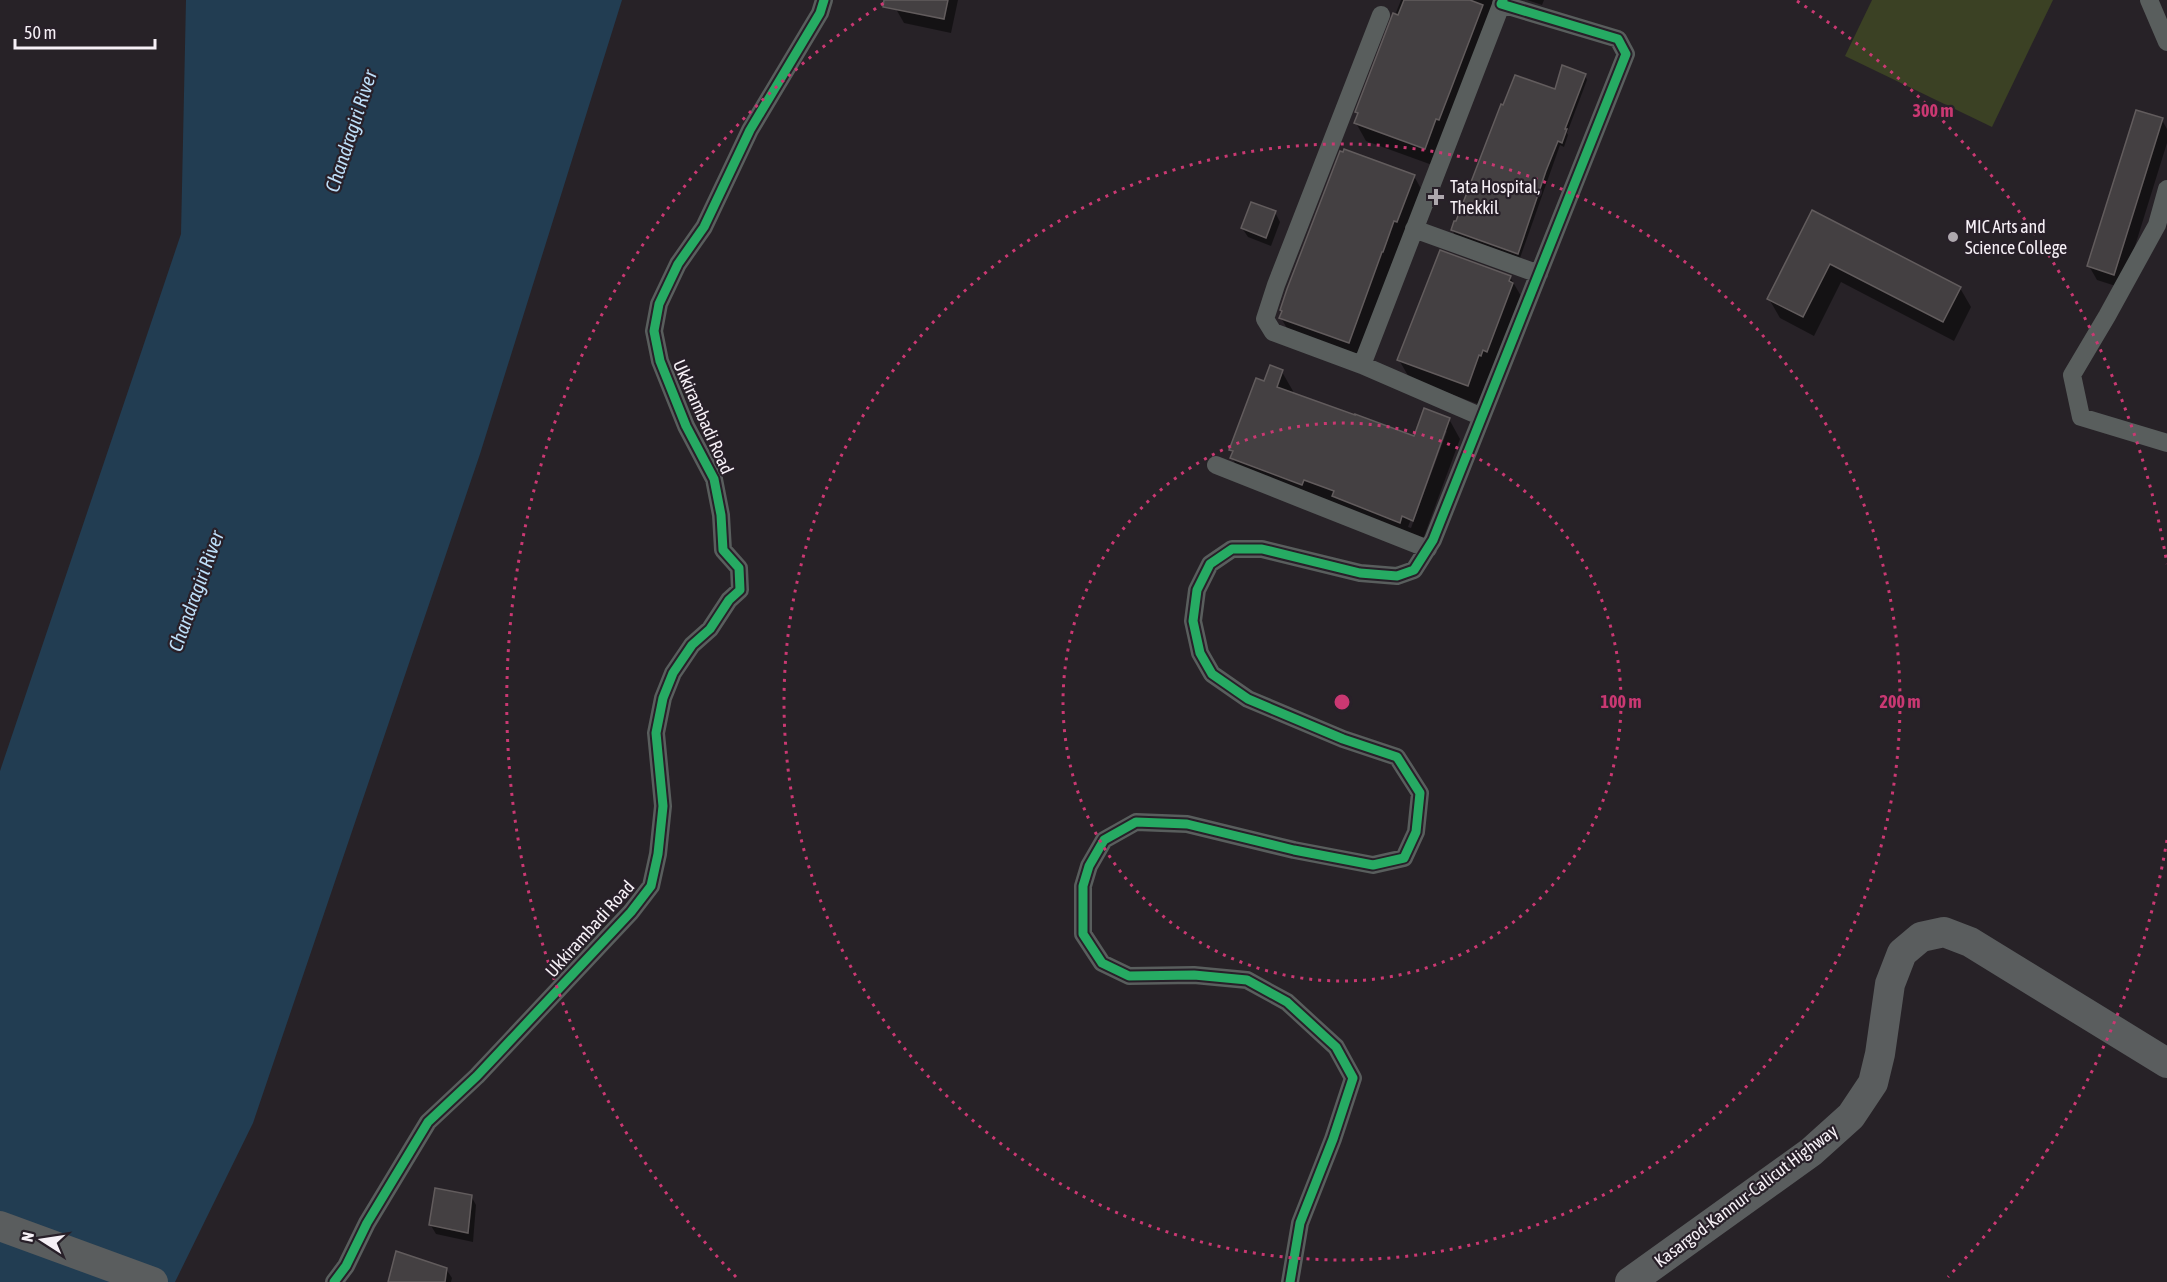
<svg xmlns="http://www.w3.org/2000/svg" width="2167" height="1282" font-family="'Asap Condensed',sans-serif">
<rect width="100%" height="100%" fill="#272227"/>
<path fill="#3b4124" d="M1872,0H2053L1992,127L1845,56Z"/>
<path fill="#223d52" d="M186,0H622L480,454L253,1123L175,1282H0V771L181,234Z"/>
<path fill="#0007" fill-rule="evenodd" d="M898,0H958L951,33L904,23L896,9Z
M1401,0H1502L1435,166L1366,141L1356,123L1359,115L1357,112Z
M1527,0H1544L1542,5Z
M1585,75L1587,80L1567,133L1568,135L1564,147L1560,145L1520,258L1455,235L1452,230L1556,91Z
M2162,120L2167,129V143L2122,288L2097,280L2089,266Z
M1414,176L1425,196L1360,362L1292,337L1281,318V310Z
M1275,212L1280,222L1271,246L1248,237L1242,228Z
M1813,212L1960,288L1971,307L1954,341L1841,282L1814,336L1780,318L1769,299Z
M1510,277L1521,296L1478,404L1410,379L1399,360Z
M1282,372L1293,391L1292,394L1414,438L1449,419L1460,439L1423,539L1243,477L1232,458L1233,454L1231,450L1265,383ZM1444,431H1447L1411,528L1408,527Z
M471,1196L476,1205L473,1242L436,1234L430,1224Z
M446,1269L452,1278L451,1282H389Z"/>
<path fill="#444042" stroke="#625c5d" stroke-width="1.5" d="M884,0H948L944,19L883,7Z
M1404,0H1470L1483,5L1451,89L1439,120L1436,119L1425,149L1354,123L1358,113L1355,112L1393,13L1398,15Z
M1562,65L1586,74L1565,129H1567L1562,143L1558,141L1546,171L1518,254L1451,230L1454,221H1456L1501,104L1503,105L1515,75L1555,89Z
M2136,110L2163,118L2114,275L2087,266Z
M1344,149L1415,175L1397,222L1394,221L1383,252H1382L1349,343L1279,318L1282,311L1280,310L1287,289L1340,151L1343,152Z
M1251,202L1276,211L1266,238L1241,228Z
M1812,210L1961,287L1943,322L1830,264L1803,317L1767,299Z
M1440,250L1511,276L1509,281L1513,283L1487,352L1483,350L1481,356L1479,355L1468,386L1397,360Z
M1270,365L1283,370L1277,387L1355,415V414L1414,436L1424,408L1450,418L1413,521L1402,516L1400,523L1332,496L1334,491L1304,480L1302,485L1230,458L1233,451L1229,450L1256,378L1264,381Z
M435,1188L472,1195L468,1233L429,1225Z
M396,1251L447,1268L445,1282H388Z"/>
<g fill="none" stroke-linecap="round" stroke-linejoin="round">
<path stroke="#595e5d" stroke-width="18" d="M2149,0L2167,42
M2167,189L2157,225L2107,316L2072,375L2081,417L2167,443
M1414,229L1539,274
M1362,365L1273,332L1265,319L1276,285L1381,15
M1482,417L1362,365L1503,0
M1216,465L1428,549
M334,1282L346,1266L367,1223L428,1122L477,1076L523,1027L631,912L651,886L658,854L663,806L656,733L663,698L673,673L692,645L710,629L729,600L740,590L739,568L723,550L721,515L714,479L686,426L660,361L654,331L659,304L678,264L704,227L750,130L820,13L824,0
M1290,1282L1300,1223L1333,1139L1353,1078L1336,1047L1287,1002L1247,980L1194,975L1129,976L1102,963L1083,934V886L1089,866L1104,840L1136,822L1187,824L1294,850L1373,865L1404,858L1416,832L1420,793L1397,757L1343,739L1248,699L1212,674L1200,653L1193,621L1197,590L1210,564L1232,549H1262L1360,573L1397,576L1414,570L1433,540L1626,54L1618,39L1501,4"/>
<path stroke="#5a5d5e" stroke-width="30" d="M0,1226L153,1282
M1630,1282L1811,1152L1851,1116L1873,1083L1880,1054L1890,984L1902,953L1921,937L1944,932L1970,942L2167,1063"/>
<g stroke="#282029" stroke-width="13">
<path id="cycleway" d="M334,1282L346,1266L367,1223L428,1122L477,1076L523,1027L631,912L651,886L658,854L663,806L656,733L663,698L673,673L692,645L710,629L729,600L740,590L739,568L723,550L721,515L714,479L686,426L660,361L654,331L659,304L678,264L704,227L750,130L820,13L824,0
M1290,1282L1300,1223L1333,1139L1353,1078L1336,1047L1287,1002L1247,980L1194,975L1129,976L1102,963L1083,934V886L1089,866L1104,840L1136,822L1187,824L1294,850L1373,865L1404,858L1416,832L1420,793L1397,757L1343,739L1248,699L1212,674L1200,653L1193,621L1197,590L1210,564L1232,549H1262L1360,573L1397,576L1414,570L1433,540L1626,54L1618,39L1501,4L1503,0"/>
</g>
<use href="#cycleway" stroke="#26ab63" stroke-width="9"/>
</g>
<g fill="none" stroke="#ca3872" stroke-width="3" stroke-dasharray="3 6">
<circle cx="1342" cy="702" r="279"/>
<circle cx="1342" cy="702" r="558"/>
<path d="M2167 840A836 836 0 0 1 1948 1277M736 1277A836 836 0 0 1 887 1M1797 1A836 836 0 0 1 2167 564"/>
</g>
<g fill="#aea8ae" stroke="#282029" stroke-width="2">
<path d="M1433 188h6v6h6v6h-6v6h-6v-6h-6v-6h6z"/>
<circle cx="1953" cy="237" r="6"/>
</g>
<g text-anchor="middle" stroke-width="4.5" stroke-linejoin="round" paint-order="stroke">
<g font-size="18" fill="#f6f0f6" stroke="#282029" text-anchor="start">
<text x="1450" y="193">Tata Hospital,<tspan x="1450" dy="21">Thekkil</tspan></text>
<text x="1965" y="233">MIC Arts and<tspan x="1965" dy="21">Science College</tspan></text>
</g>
<g font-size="18" fill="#f6f0f6" stroke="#282029">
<text transform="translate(703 417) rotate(66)" y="6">Ukkirambadi Road</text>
<text transform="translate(590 929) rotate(-48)" y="6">Ukkirambadi Road</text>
<text transform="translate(1746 1196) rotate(-37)" y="6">Kasargod-Kannur-Calicut Highway</text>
</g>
<g font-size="20" font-style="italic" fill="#bddef8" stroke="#282029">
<text transform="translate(351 131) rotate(-72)" y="7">Chandragiri River</text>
<text transform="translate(196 591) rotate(-70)" y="7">Chandragiri River</text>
</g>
</g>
<circle cx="1342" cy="702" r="9" fill="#ca3872" stroke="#282029" stroke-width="3"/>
<g font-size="18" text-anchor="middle" font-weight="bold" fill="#ca3872" stroke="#282029" stroke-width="4.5" stroke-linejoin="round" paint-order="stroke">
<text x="1933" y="117">300 m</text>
<text x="1621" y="708">100 m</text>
<text x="1900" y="708">200 m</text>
</g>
<g transform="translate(42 1240) rotate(282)" stroke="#282029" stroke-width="4.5" paint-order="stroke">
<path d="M0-4.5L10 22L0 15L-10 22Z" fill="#f6f0f6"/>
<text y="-9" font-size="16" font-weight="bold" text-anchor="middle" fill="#f6f0f6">N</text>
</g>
<path d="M15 39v9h140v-9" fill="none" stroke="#f6f0f6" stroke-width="3"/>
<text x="24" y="39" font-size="18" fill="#f6f0f6" stroke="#282029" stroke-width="4.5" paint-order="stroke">50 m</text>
</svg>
